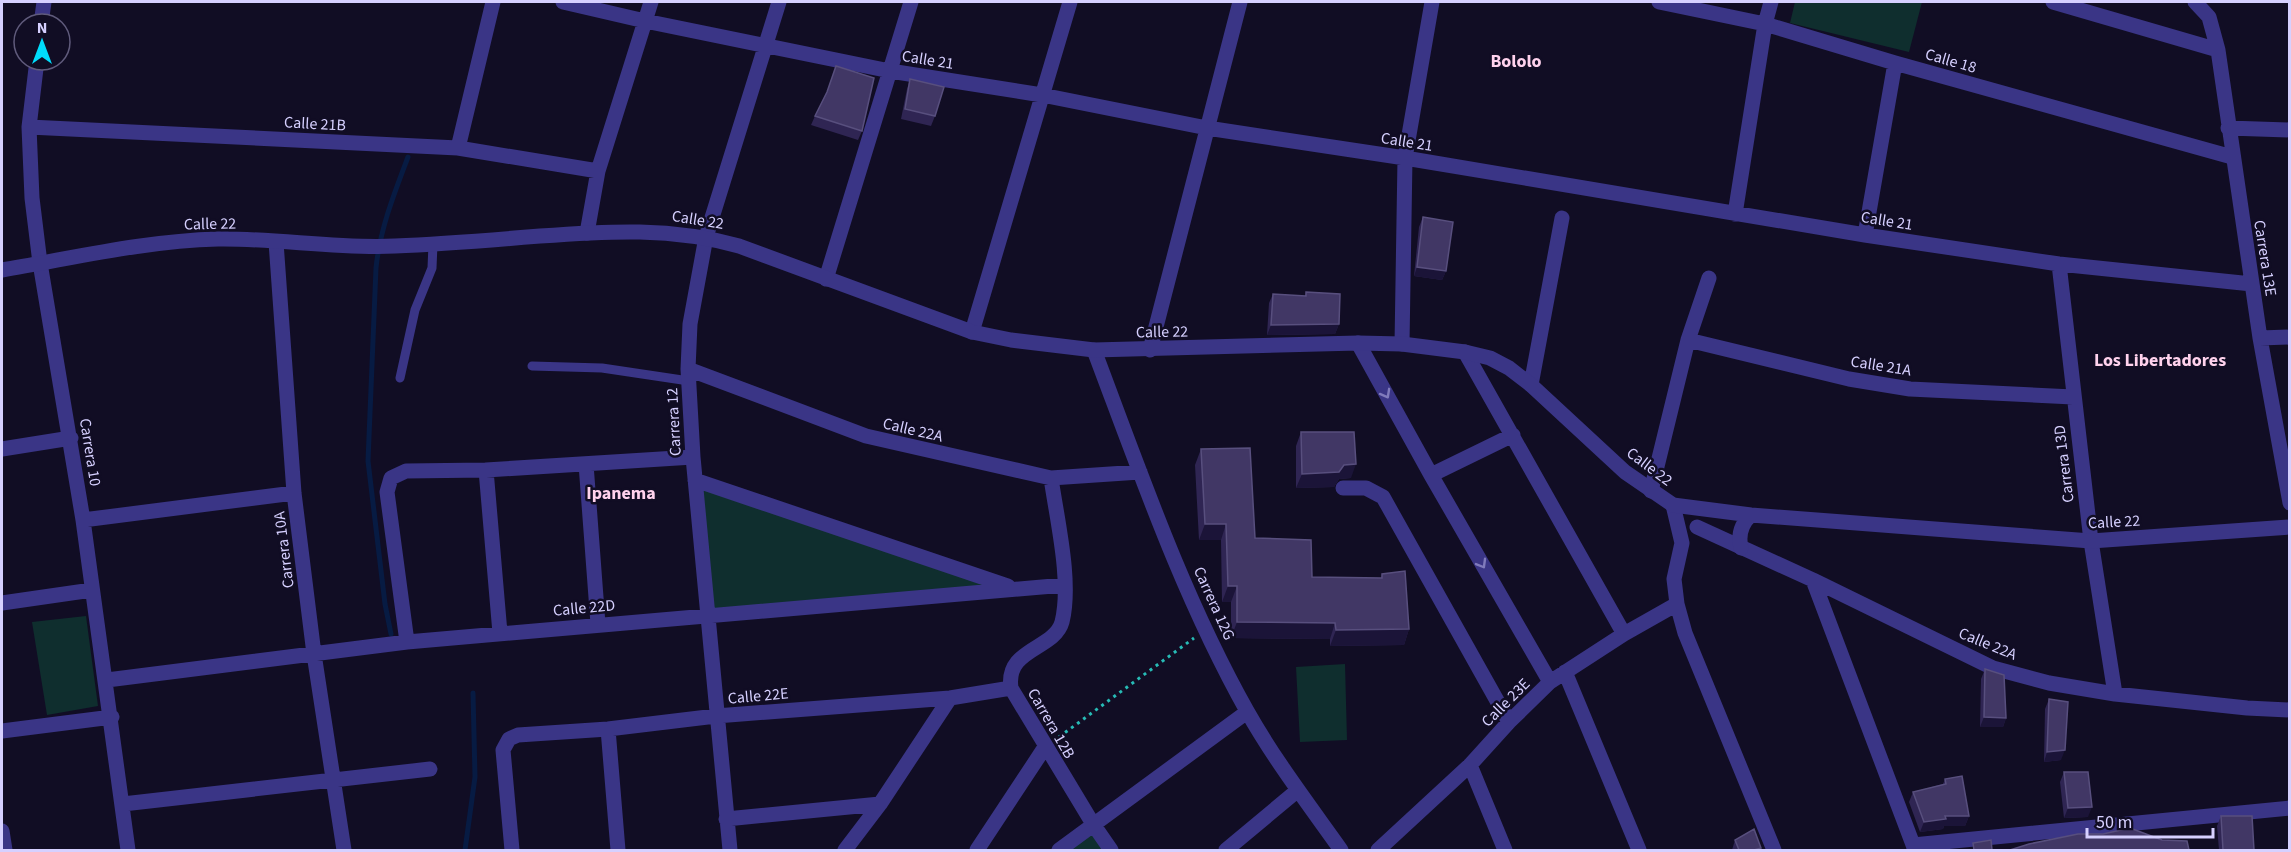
<svg xmlns="http://www.w3.org/2000/svg" width="2291" height="852" font-family="'Source Sans 3',sans-serif">
<rect width="100%" height="100%" fill="#110d24"/>
<path fill="#0f2e2e" d="M1795,2H1922L1909,52L1790,23Z
M695,480L1014,588L707,615Z
M86,616L98,706L47,715L32,622Z
M1345,664L1347,740L1300,742L1296,667Z
M1093,824L1111,850H1059Z"/>
<g fill="none" stroke-linecap="round" stroke-linejoin="round">
<path stroke="#071b43" stroke-width="5" d="M391,634L385,604L368,461L376,268C380,229 394,194 408,157
M465,850L475,777L473,693"/>
<path stroke="#27bbb6" stroke-width="3" stroke-dasharray="3 4.5" stroke-linecap="butt" d="M1059,737L1194,638"/>
<path stroke="#3a3586" stroke-width="9" d="M532,366L602,368L689,381
M400,378L415,310L432,268L433,244"/>
<path stroke="#3a3586" stroke-width="15" d="M563,2L645,21L890,71L1042,95L1207,128L1405,158L1865,235L2059,264L2252,284
M1659,2L1765,24L1895,63L2232,157
M2053,2L2218,50
M2195,2L2209,17L2218,50L2260,338L2290,503
M41,24L44,2
M37,60L29,127L32,198L40,263L83,520L128,850
M29,127L458,148L598,171
M2228,128L2290,130
M458,148L493,2
M1735,214L1765,24L1771,2
M587,233L598,171L651,2
M1865,235L1895,63
M276,242L294,493L314,654L344,850
M2059,264L2091,541L2115,694
M826,279L911,2
M972,332L1070,2
M2260,338L2290,337
M1688,340L1849,379L1910,389L2073,397
M1358,343L1431,475L1550,682
M1402,344L1405,158L1432,2
M1094,350C1140,472 1183,597 1247,711C1274,759 1309,805 1341,850
M1150,350L1240,2
M1465,352L1624,634
M688,369L866,436L1051,478L1140,472
M1531,385L1562,218
M2,449L71,438
M586,464L598,624
M486,470L500,633
M1431,475L1513,435
M1051,478C1057,520 1072,582 1062,622C1054,650 1005,648 1011,688L1093,824L1111,850
M695,480L1008,586
M1343,488H1366L1383,497L1509,722
M1651,491L1688,340L1709,278
M1673,505L1682,543L1674,579L1677,604L1685,633L1774,850
M83,520L294,493
M1697,527L1813,580L1993,668L2049,683L2115,694L2247,708L2290,710
M1813,580L1915,850
M2,603L92,590
M407,642L387,492L391,478L406,471L486,470L693,457
M1565,672L1639,850
M107,680L407,642L1065,585
M608,729L618,850
M2,731L112,717
M1470,765L1505,850
M123,804L430,769
M726,819L880,804
M2,831L5,850
M1913,845L2290,808
M512,850L503,750L509,739L518,735L608,729L716,716L950,698L1011,688
M730,850L693,457L688,369L690,324L706,237L779,2
M845,850L880,804L950,698
M977,850L1045,747
M1059,850L1247,712
M1226,850L1298,790
M1378,850L1470,765L1509,722L1550,682L1624,634L1677,604"/>
<path stroke="#3a3586" stroke-width="15" d="M2,270C74,258 144,241 218,239C277,238 336,249 395,246C443,244 492,240 540,236C609,231 671,227 739,246L972,332L1011,340L1094,350L1358,343L1402,344L1465,352L1490,358L1509,368L1531,385L1625,472L1673,505L1751,515L2091,541L2290,527
M1741,548C1738,535 1741,524 1751,515"/>
</g>
<path fill="#2f2553" d="M910,79L935,116L931,126L901,119L907,89Z
M815,116L862,131L858,140L811,125Z
M1423,217L1446,271L1442,280L1414,276L1419,227Z
M1306,292L1339,324L1335,334L1267,335L1269,303L1273,294L1305,296Z
M1301,432L1351,478L1339,479L1334,487L1296,488V446Z
M1201,449L1255,538L1312,577L1381,578L1382,574L1409,629L1404,645L1330,646V639L1231,638V602H1222L1221,540H1199L1195,465Z
M1985,669L2006,718L2003,727H1980L1981,679Z
M2049,699L2061,760L2044,762L2045,709Z
M2064,772L2088,817L2064,818L2060,782Z
M1945,779L1969,816L1965,826H1944L1943,829L1920,832L1909,802L1913,792L1943,784Z
M2221,816L2254,850H2219L2217,826Z
M1735,840L1760,850H1732Z"/>
<path fill="#1b1438" d="M1417,267L1446,271L1442,280L1414,276Z
M1339,324L1335,334L1267,335L1271,325Z
M1356,464L1351,478L1339,479L1334,487L1296,488L1302,474L1344,465Z
M1205,524H1226L1221,540H1199Z
M1228,586H1237L1231,602H1222Z
M1237,622L1335,623L1330,639L1231,638Z
M1409,629L1404,645L1330,646L1336,630Z
M1984,717L2006,718L2003,727H1980Z
M2065,750L2061,760L2044,762L2047,752Z
M2092,807L2088,817L2064,818L2068,808Z
M1945,816H1969L1965,826H1944L1943,829L1920,832L1924,822Z"/>
<path fill="#413765" stroke="#584f7e" stroke-width="1.5" d="M836,66L874,78L862,131L815,116L827,92Z
M910,79L944,87L935,116L905,109Z
M1423,217L1453,222L1446,271L1417,267Z
M1306,292L1340,294L1339,324L1271,325L1273,294L1306,296Z
M1301,432H1354L1356,464L1344,465L1339,472L1302,474Z
M1250,448L1255,538L1311,540L1312,577L1382,578V574L1405,571L1409,629L1336,630L1335,623L1237,622V586H1228L1226,524H1205L1201,449Z
M1985,669L2004,675L2006,718L1984,717Z
M2049,699L2068,702L2065,750L2047,752Z
M2064,772H2088L2092,807L2068,808Z
M1962,776L1969,816H1945L1946,819L1924,822L1913,792L1946,784L1945,779Z
M2221,816H2252L2254,850H2223Z
M2130,828L2162,840L2187,841L2189,850H2010L2029,844L2078,834H2103Z
M1754,829L1761,848L1754,850H1739L1735,840Z
M1991,840L1992,850H1974L1973,843Z"/>
<defs><path id="oneway-chevron" d="M-2-3.5L2.5 0L-2 3.5" fill="none" stroke-width="1.6" stroke-linecap="round" stroke-linejoin="round" transform="scale(1.5)"/></defs>
<g stroke="#807bbc">
<use href="#oneway-chevron" transform="translate(1386 394) rotate(61)"/>
<use href="#oneway-chevron" transform="translate(1482 564) rotate(60)"/>
</g>
<g text-anchor="middle" stroke-width="5" stroke-linejoin="round" paint-order="stroke">
<g font-size="16" fill="#d6d0ff" stroke="#110d24">
<text transform="translate(928 59) rotate(9)" y="6">Calle 21</text>
<text transform="translate(1951 60) rotate(16)" y="6">Calle 18</text>
<text transform="translate(315 123) rotate(3)" y="6">Calle 21B</text>
<text transform="translate(1407 141) rotate(9)" y="6">Calle 21</text>
<text transform="translate(698 219) rotate(9)" y="6">Calle 22</text>
<text transform="translate(1887 220) rotate(9)" y="6">Calle 21</text>
<text transform="translate(210 223) rotate(-1)" y="6">Calle 22</text>
<text transform="translate(2266 258) rotate(81)" y="6">Carrera 13E</text>
<text transform="translate(1162 331) rotate(-1)" y="6">Calle 22</text>
<text transform="translate(1881 365) rotate(9)" y="6">Calle 21A</text>
<text transform="translate(673 422) rotate(-93)" y="6">Carrera 12</text>
<text transform="translate(913 429) rotate(13)" y="6">Calle 22A</text>
<text transform="translate(91 452) rotate(81)" y="6">Carrera 10</text>
<text transform="translate(2063 464) rotate(-97)" y="6">Carrera 13D</text>
<text transform="translate(1650 466) rotate(37)" y="6">Calle 22</text>
<text transform="translate(2114 521) rotate(-3)" y="6">Calle 22</text>
<text transform="translate(283 550) rotate(-97)" y="6">Carrera 10A</text>
<text transform="translate(1215 603) rotate(66)" y="6">Carrera 12G</text>
<text transform="translate(584 607) rotate(-5)" y="6">Calle 22D</text>
<text transform="translate(1988 643) rotate(22)" y="6">Calle 22A</text>
<text transform="translate(758 695) rotate(-5)" y="6">Calle 22E</text>
<text transform="translate(1505 702) rotate(-45)" y="6">Calle 23E</text>
<text transform="translate(1052 723) rotate(60)" y="6">Carrera 12B</text>
</g>
<g font-size="18" font-weight="bold" fill="#ffd2ed" stroke="#110d24">
<text x="1516" y="67">Bololo</text>
<text x="2160" y="366">Los Libertadores</text>
<text x="621" y="499">Ipanema</text>
</g>
</g>
<rect width="2291" height="852" fill="none" stroke="#d6d0ff" stroke-width="6"/>
<g transform="translate(42 42)"><circle r="28" fill="#110d24" stroke="#605b7c" stroke-width="1.5"/>
<path d="M0-4.5L10 22L0 15L-10 22Z" fill="#00dcfb"/>
<text y="-9" font-size="16" font-weight="bold" text-anchor="middle" fill="#d6d0ff">N</text>
</g>
<path d="M2087 828v9h126v-9" fill="none" stroke="#d6d0ff" stroke-width="3"/>
<text x="2096" y="828" font-size="18" fill="#d6d0ff" stroke="#110d24" stroke-width="4.5" paint-order="stroke">50 m</text>
</svg>
